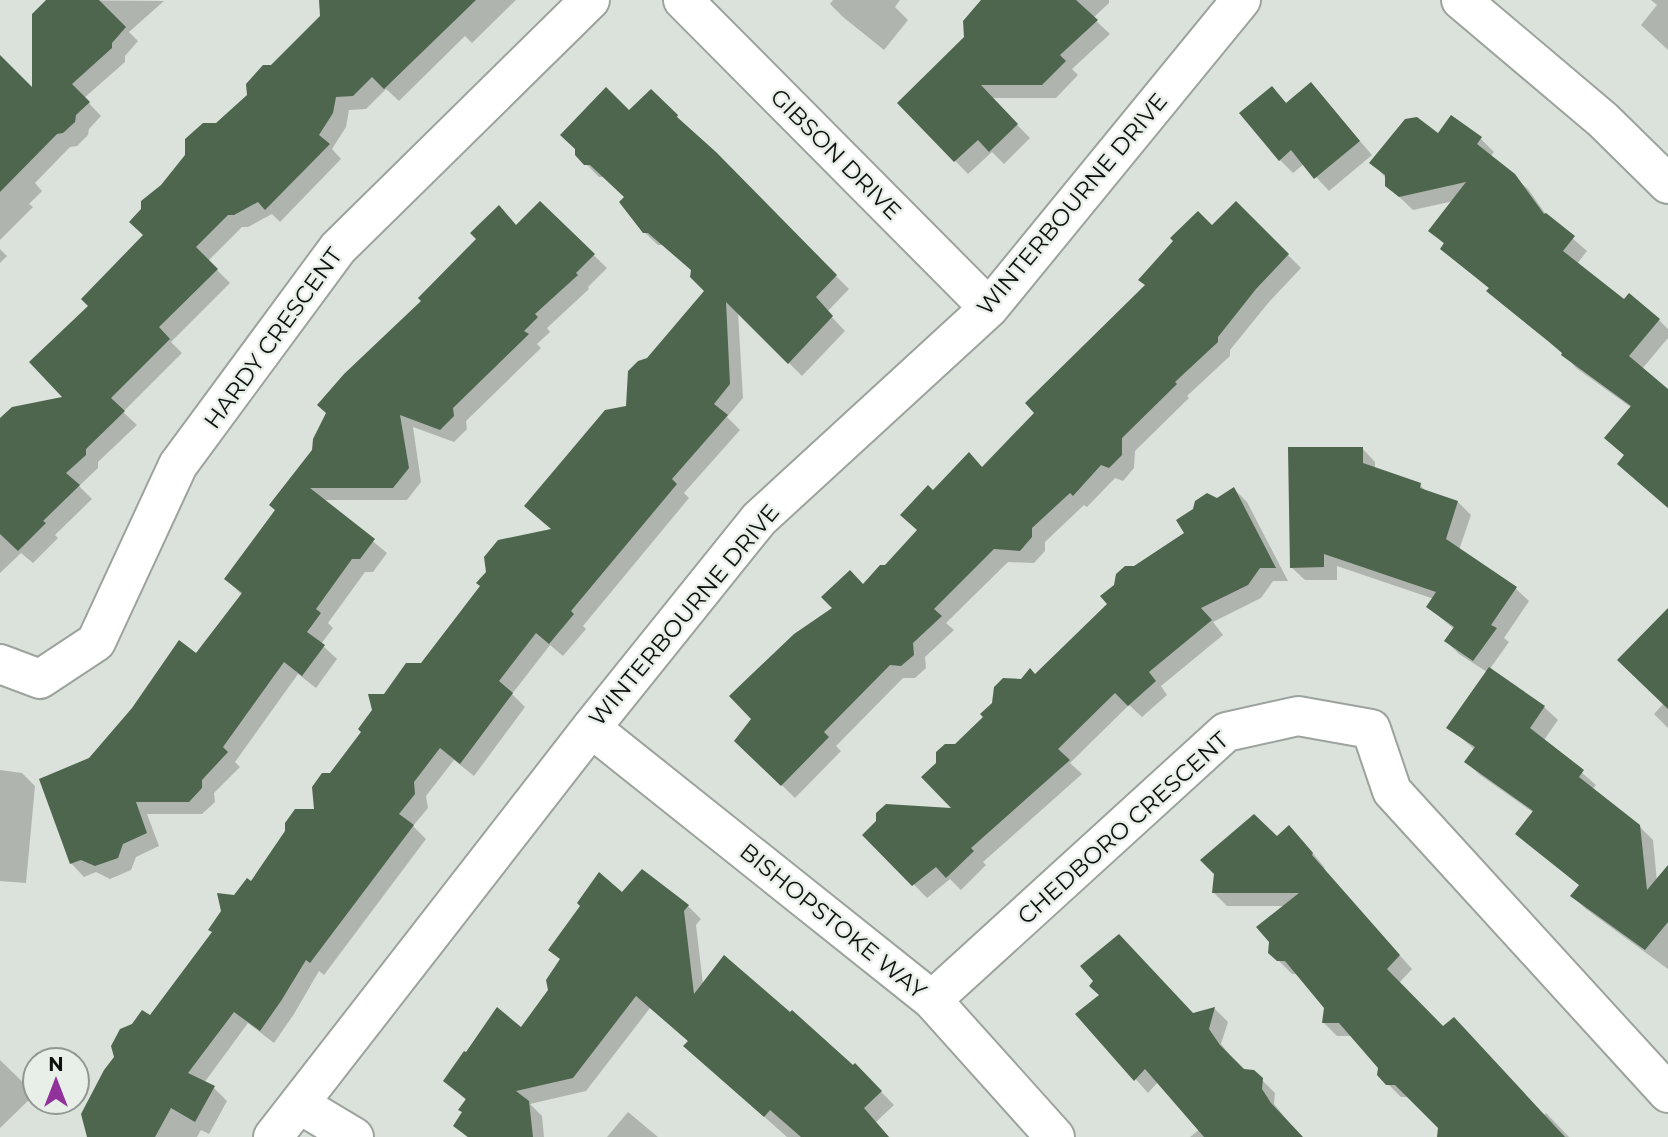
<svg xmlns="http://www.w3.org/2000/svg" width="1668" height="1137" font-family="Montserrat,sans-serif">
<rect width="100%" height="100%" fill="#dbe2db"/>
<path fill="#0003" d="M48,0L164,1L129,32L138,41L125,56V62L84,98L101,116L89,129L88,135L77,146L70,147L35,183L42,191L29,204L33,207L0,240V65L34,91Z
M330,0H516L472,43L465,36L399,101L386,89L366,109L349,110L346,127L332,149L341,159L280,222L272,214L248,227H242L208,261L230,283L171,342L182,353L123,412L137,425L98,462V468L79,486L92,499L55,535L58,538L33,563L21,553L0,573V420L65,398L91,306L145,235L162,186L217,124L248,96L272,67L322,17Z
M833,0H900L895,7L908,20L884,50L843,17L830,4Z
M983,0H1109V3L1093,18L1110,34L1072,69L1078,75L1056,98H991L1030,138L1004,164L992,152L968,174L899,103L966,37Z
M1651,0H1668V50L1641,25L1657,5Z
M1311,84L1372,155L1329,191L1304,164L1293,173L1280,160L1272,88L1287,104Z
M651,91L849,289L827,312L845,331L802,376L738,312L743,398L727,417L740,430L684,493L689,498L583,626L586,629L563,656L550,645L512,694L525,707L474,776L454,760L426,796L428,808L413,826L426,839L324,975L319,971L294,1014L274,1043L248,1023L204,1083L214,1088L227,1101L209,1134L201,1130L197,1137H89L116,1057L151,1017L214,933L235,896L251,883L316,811L331,775L363,732L385,695L422,665L553,530L628,408L648,359L706,291L692,271L663,245H658L644,232L626,198L605,177H599L577,155L629,113Z
M1452,117L1481,139L1494,152L1490,157L1528,189L1547,216L1587,251L1577,264L1624,302L1659,320L1668,329V338L1642,369L1668,392V506L1626,456L1606,438L1632,408L1576,368L1564,354L1502,304L1489,291L1490,289L1442,249L1445,245L1431,231L1454,201L1413,210L1387,185L1386,178L1372,163L1438,135Z
M540,203L607,268L588,287L589,289L547,328L550,332L537,344L541,348L466,421L467,429L454,442L413,427L421,482L407,500H323L387,553L373,572H365L328,623L333,628L321,644L337,659L316,688L298,674L235,762L240,767L214,793L215,802L202,814H147L159,846L136,857L131,870L110,879L96,872L84,877L71,863L90,760L196,656L242,595L226,579L517,227Z
M1236,203L1301,268L1269,302L1230,350V356L1187,396L1189,398L1135,451L1134,468L1123,481L1115,478L1087,507L1084,505L1045,542V551L1034,563L1008,562L946,623L954,630L925,657L926,668L915,678H903L836,746L841,751L795,798L736,740L864,586L886,567L918,531L933,493L982,468Z
M0,249L7,256L0,263Z
M1362,448L1375,462V469L1420,485L1427,492L1458,502L1471,515L1459,550L1515,588L1529,601L1504,638L1509,642L1489,670L1544,707L1558,720L1544,740L1596,785L1592,790L1639,826L1653,840L1657,881L1668,868V969L1586,909L1572,896L1580,886L1518,834L1534,813L1480,775L1466,762L1475,750L1449,727L1487,672L1459,654L1446,641L1454,629L1428,607L1434,599L1337,566V580H1305L1291,567Z
M1234,489L1247,502L1288,581H1273L1261,598L1213,622L1223,635L1161,686L1167,695L1142,717L1129,705L1070,763L1082,774L983,862L986,865L961,890L950,879L927,898L865,835L955,810V746L1022,681L1036,675L1109,605L1135,568L1186,534L1217,500Z
M1668,638V728L1654,714L1664,703Z
M0,770L22,773L35,786L26,883L0,881Z
M1277,839L1302,840L1325,868L1323,869L1412,969L1399,983L1443,1029L1544,1115L1546,1113L1569,1137H1438L1440,1127L1410,1097H1401L1387,1083L1380,1068L1352,1036H1337L1324,1023L1326,1007L1298,974H1292L1270,952L1286,906H1227L1214,893Z
M622,895L688,906L701,919L696,925L703,984L853,1068L855,1065L894,1105L876,1122L889,1137H787L699,1059L689,1042L650,1008L586,1091L530,1104L542,1116L544,1137H467L456,1126L464,1113L467,1101L445,1081L521,1029L550,991L562,961L550,949Z
M1215,1009L1228,1022L1221,1044L1243,1071L1261,1079L1275,1093L1274,1104L1301,1137H1190L1200,1129L1159,1081L1148,1093L1078,1014L1193,1015Z
M0,1060L35,1094L0,1128Z
M628,1112L658,1137H607Z"/>
<path fill="#4e664e" d="M46,0H99L126,27L112,43V48L72,84L90,102L76,115L75,122L63,133L57,134L0,192V55L32,87V14Z
M319,0H476L384,89L372,77L353,96L336,97L333,113L319,135L330,144L265,210L258,202L234,215H228L196,247L218,269L159,327L170,339L111,398L125,411L86,449V455L66,473L80,485L43,521L46,523L18,551L0,534V418L12,407L62,397L29,362L88,306L81,299L143,235L129,222L141,209V201L161,185L185,155V139L203,123H216L247,95L246,84L263,65H271L320,16Z
M981,0H1076L1098,20L1060,55L1066,61L1042,85H981L1018,124L989,152L978,140L954,162L897,103L964,37L963,21Z
M1311,82L1360,141L1314,179L1291,150L1279,161L1239,113L1272,86L1286,103Z
M606,87L629,110L651,89L678,115L677,117L716,152L837,275L816,297L833,316L788,364L726,302L730,384L714,404L728,415L672,479L677,484L571,611L574,614L549,644L536,633L499,681L513,693L460,764L440,748L414,782L415,794L399,814L414,825L310,963L306,960L281,1001L260,1031L234,1012L188,1073L215,1086L195,1122L171,1108L155,1137H87L81,1114L104,1070L114,1057L111,1046L120,1029L132,1024L142,1010L150,1015L212,932L208,930L221,911L217,893L234,895L247,878L251,881L285,831V823L295,809H314L312,787L322,773H330L361,732L358,729L372,710L368,694H384L406,663H421L480,586L476,583L486,572L484,557L498,540L551,529L524,506L605,410L626,406L628,371L638,361L647,358L704,291L690,277L691,270L648,233H643L619,202L624,197L590,165H584L575,155V149L560,135Z
M1451,115L1482,137L1477,144L1515,174L1544,214L1546,213L1575,236L1563,251L1624,299L1629,293L1660,319L1629,356L1668,389V508L1617,464L1624,455L1604,438L1631,406L1561,355L1562,353L1548,341L1486,291L1489,288L1440,249L1444,243L1428,231L1466,182L1399,197L1385,186V175L1369,163L1405,119L1417,117L1438,133Z
M540,201L595,254L576,273L578,275L535,314L538,317L524,331L529,334L453,408L454,416L440,430L400,415L409,468L393,488H310L375,539L360,559H352L316,609L321,613L307,632L325,645L302,676L284,662L223,747L228,752L202,780V788L189,802H136L147,833L123,844L118,858L95,866L81,860L70,864L39,779L89,758L132,708L179,640L196,653L242,593L224,579L275,510L269,505L312,450L313,439L326,413L317,405L344,374L421,301L418,298L476,239L470,233L499,205L516,225Z
M1236,201L1289,254L1256,289L1218,337V342L1175,382L1177,384L1122,438V455L1109,468L1101,465L1073,496L1070,493L1032,528V537L1020,551L994,549L934,609L942,616L913,643L914,655L901,666L890,665L824,732L829,737L781,786L734,741L751,719L729,696L794,634L832,608L821,597L850,570L863,584L880,565H885L917,530L900,515L928,485L933,490L969,452L982,467L1034,413L1025,403L1145,285L1138,280L1173,241L1170,238L1198,211L1212,225Z
M1288,447H1363V463L1421,483L1420,488L1458,501L1446,539L1517,587L1491,625L1497,628L1473,661L1444,641L1454,627L1426,607L1436,592L1324,554V567L1290,568Z
M1234,487L1276,568H1260L1248,585L1201,608L1212,620L1149,672L1156,681L1128,706L1115,693L1058,749L1070,760L971,848L974,851L946,878L936,867L912,886L862,835L876,821V813L886,804L951,808L921,777L936,763V752L945,744H955L983,717L980,714L992,703L994,687L1003,678L1021,679L1030,668L1035,674L1107,604L1100,596L1114,585L1116,574L1125,566H1134L1184,533L1176,520L1193,509L1195,501L1207,493L1217,498Z
M1668,608V709L1617,660Z
M1489,667L1545,706L1530,728L1584,770L1579,777L1640,825L1647,890L1668,865V922L1645,950L1570,896L1579,885L1515,834L1533,811L1464,762L1475,747L1446,728Z
M1254,814L1277,836L1289,825L1313,853L1312,855L1400,955L1387,969L1443,1026L1454,1017L1565,1137H1437L1438,1128L1395,1085H1386L1377,1075L1378,1068L1339,1023H1322L1324,1008L1285,961H1277L1268,953L1269,942L1256,927L1299,893H1212L1214,874L1200,860Z
M642,869L689,905L684,911L694,994L724,955L790,1012L792,1010L853,1065L855,1063L882,1091L864,1108L889,1137H801L770,1110L764,1117L683,1046L688,1041L636,996L573,1078L516,1091L529,1101L533,1137H468L453,1126L462,1112L458,1110L466,1099L443,1081L464,1051L466,1052L497,1007L521,1027L548,990L546,980L560,959L548,950L580,906L577,903L599,872L622,892Z
M1119,934L1193,1013L1215,1007L1209,1029L1220,1045L1244,1069L1254,1070L1263,1078L1262,1089L1271,1103L1303,1137H1204L1145,1069L1134,1081L1075,1014L1099,995L1089,986L1093,981L1080,966Z"/>
<g fill="none" stroke-linecap="round" stroke-linejoin="round">
<g stroke="#9ca39c" stroke-width="42">
<path id="minor" d="M683,0L989,308
M1461,0L1603,120L1668,184
M0,664L40,679L96,642L178,465L338,248L590,0
M591,728L932,1000L1055,1137
M932,1000L1226,732L1298,716L1371,729L1392,791L1668,1093
M299,1104L354,1137
M273,1137L591,728L759,519L989,308L1241,0"/>
</g>
<use href="#minor" stroke="#fff" stroke-width="38"/>
</g>
<g text-anchor="middle" stroke-width="5" stroke-linejoin="round" paint-order="stroke">
<g font-size="23" fill="#0e100e" stroke="#e8efe8">
<text transform="translate(836 154) rotate(45)" y="8">GIBSON DRIVE</text>
<text transform="translate(1072 204) rotate(-50)" y="8">WINTERBOURNE DRIVE</text>
<text transform="translate(273 338) rotate(-54)" y="8">HARDY CRESCENT</text>
<text transform="translate(684 615) rotate(-50)" y="8">WINTERBOURNE DRIVE</text>
<text transform="translate(1123 828) rotate(-42)" y="8">CHEDBORO CRESCENT</text>
<text transform="translate(833 921) rotate(39)" y="8">BISHOPSTOKE WAY</text>
</g>
</g>
<g transform="translate(56 1081)"><circle r="33" fill="#e8efe8" stroke="#919691" stroke-width="2"/>
<path d="M0-5L12 26L0 18L-12 26Z" fill="#91319a"/>
<text y="-10" font-size="19" font-weight="bold" text-anchor="middle" fill="#0e100e">N</text>
</g>
</svg>
